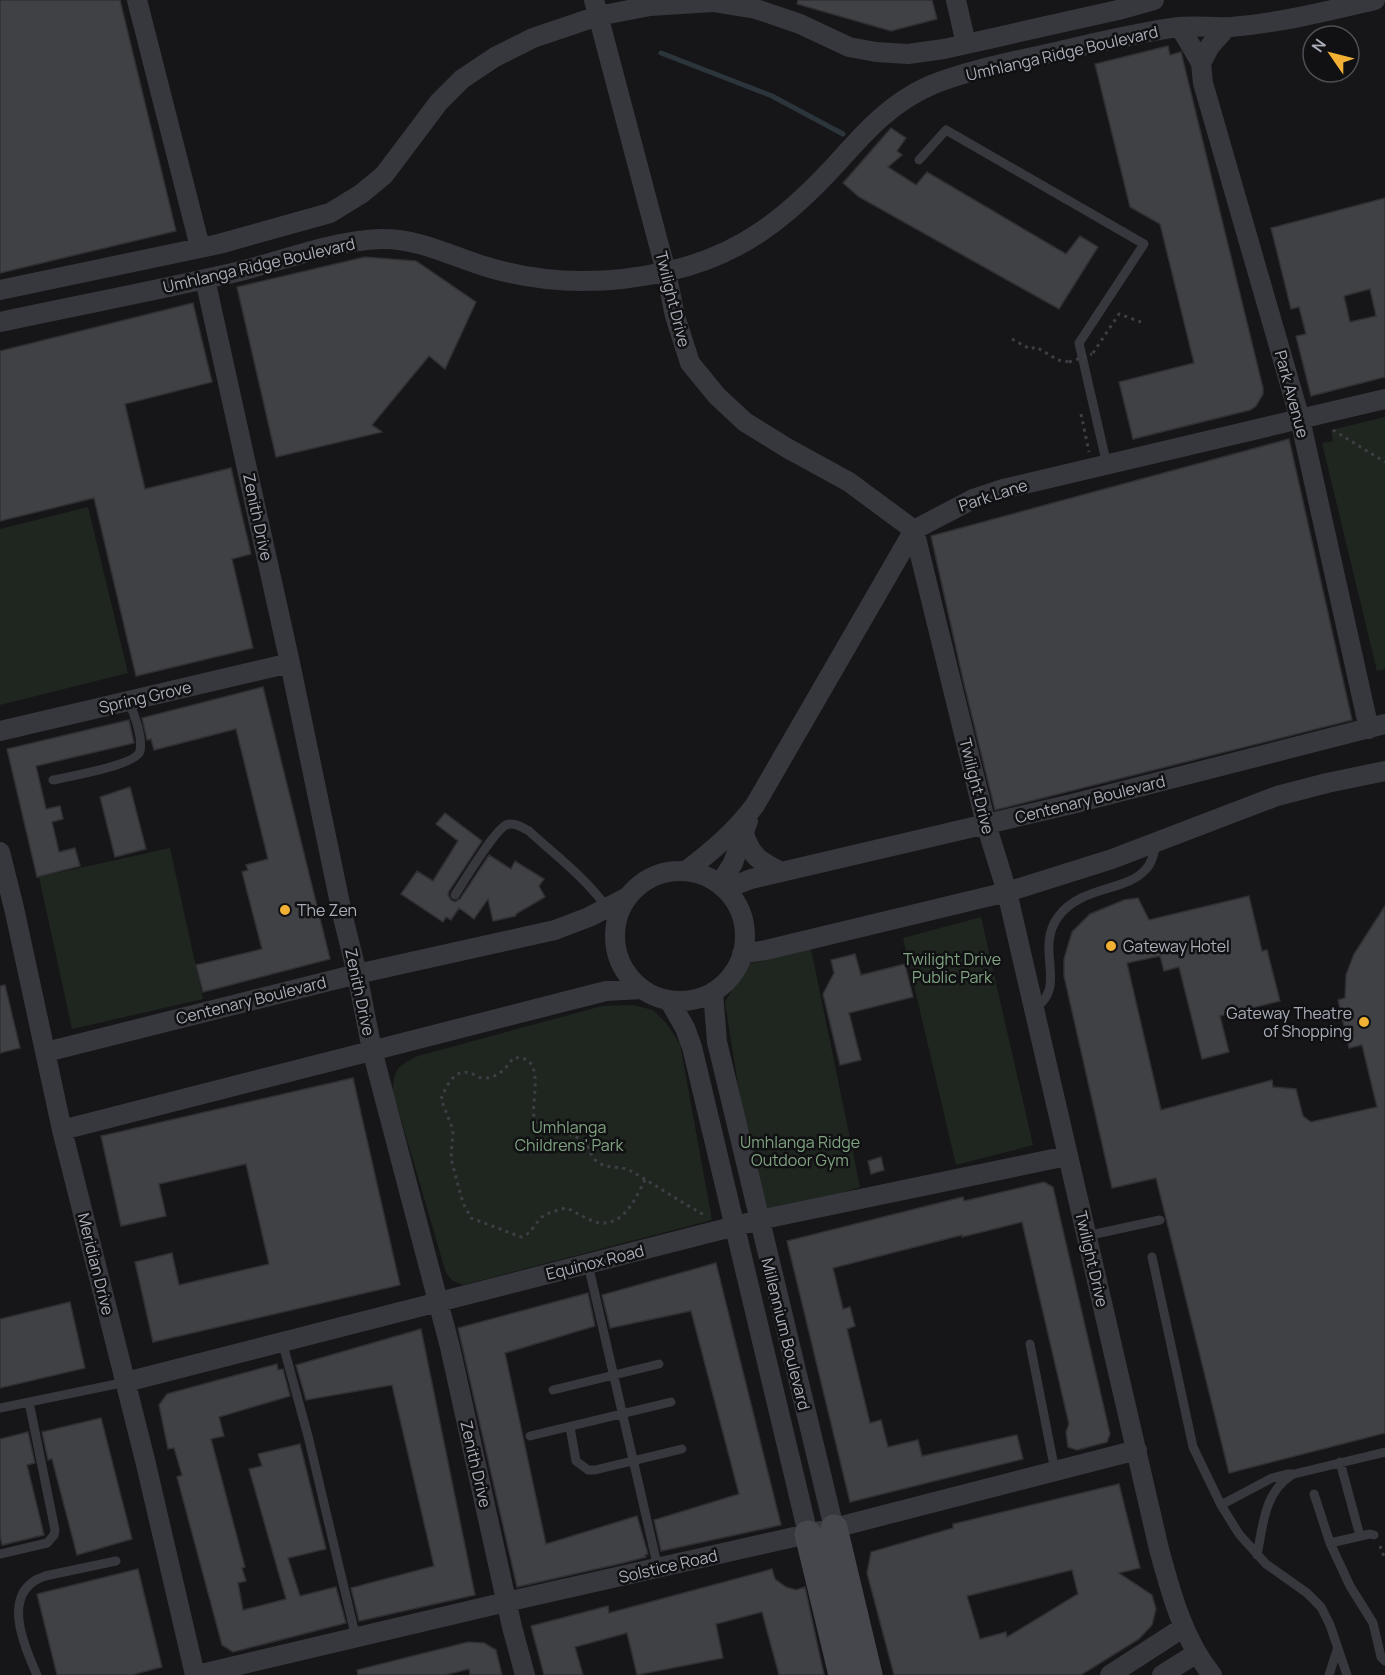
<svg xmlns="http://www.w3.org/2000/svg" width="1385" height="1675" font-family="Manrope,sans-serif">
<rect width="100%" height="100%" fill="#161618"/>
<path fill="#1e261f" d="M1385,417V669L1377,671L1322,443L1333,441L1331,430Z
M88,507L128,673L0,705V529Z
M170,848L203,999L72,1029L39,877Z
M981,917L1033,1145L956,1165L903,938Z
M811,949L860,1187L759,1220L725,1002L746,965Z
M633,1005L653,1010L667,1024L680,1044L712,1220L463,1285L453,1281L446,1273L393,1092C394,1069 397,1066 418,1056L602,1006Z"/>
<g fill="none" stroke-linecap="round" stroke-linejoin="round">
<path stroke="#2c353c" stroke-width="5" d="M661,53L772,96L843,134"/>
</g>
<path fill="#404145" stroke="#303034" stroke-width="1.5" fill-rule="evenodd" d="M0,0H120L176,231L0,273Z
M798,0H932L937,19L891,31L797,4Z
M1168,46L1170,55L1181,52L1263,388V394L1256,406L1250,410L1133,439L1119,382L1194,363L1160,224L1130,207L1095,64Z
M891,128L906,138L897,151L902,155L888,167L916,185L927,172L1066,254L1080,236L1098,247L1059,309L859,197L843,183Z
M1385,198V377L1311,396L1296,336L1306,334L1299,307L1291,309L1271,228ZM1370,289L1376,316L1350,322L1344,296Z
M365,257L416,261L476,302L445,369L429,356L372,425L382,432L276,457L237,287Z
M193,303L212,382L125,404L145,489L231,468L251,554L232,559L253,648L136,676L94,498L0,521V351Z
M1289,439L1352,720L995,810L964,684L931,536Z
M263,687L330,959L203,992L196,965L262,949L242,872L248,870L246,865L268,859L236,729L154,750L151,739L147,740L142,718Z
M129,720L134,743L36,766L46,809L60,806L63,819L52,822L59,852L75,848L80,866L37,877L7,749Z
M130,787L146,849L115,857L100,797Z
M445,813L482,841L449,891L448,895L451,900L455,902L460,899L489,855L511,869L515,861L544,879L539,886L545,897L516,914V916L493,921L488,899L474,919L459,908L451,920L446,917L443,922L401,894L417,871L433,881L458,841L436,824Z
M1249,896L1262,951L1267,950L1280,1001L1220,1016L1229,1052L1202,1059L1179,967L1164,971L1160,956L1127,963L1161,1110L1272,1080L1273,1087L1296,1089L1303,1116L1311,1122L1377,1107L1362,1045L1349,1048L1338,1000L1345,998L1346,975L1354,954L1385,906V1433L1229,1473L1156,1178L1112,1188L1064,976V959L1072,932L1090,914L1124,900L1138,898L1149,920Z
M855,954L861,975L905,964L913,997L849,1013L861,1060L840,1065L823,994L834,973L831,960Z
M5,985L20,1048L0,1053V986Z
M353,1078L400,1285L153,1342L135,1262L172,1253L179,1285L269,1264L246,1164L159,1184L166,1216L121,1226L101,1136Z
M881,1157L884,1170L871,1174L868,1161Z
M1044,1182L1053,1187L1110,1434L1107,1442L1077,1450L1068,1447L1066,1432L1069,1424L1022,1222L962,1237V1235L833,1268L843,1309L850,1307L855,1326L847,1329L870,1423L881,1420L888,1447L918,1440L922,1456L1017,1435L1023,1459L850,1502L787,1241L963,1197L964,1201Z
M716,1263L781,1525L661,1551L654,1520L739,1494L691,1311L610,1328L602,1295Z
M588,1293L595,1326L505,1353L546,1544L637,1516L648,1554L645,1555L646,1557L623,1563L517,1587L458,1328Z
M70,1302L85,1368L0,1388V1319Z
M421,1329L475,1595L359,1621L351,1588L434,1566L392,1385L306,1400L296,1365Z
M277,1364L278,1370L283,1369L290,1396L219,1417L224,1436L211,1439L245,1567L242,1568L246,1581L238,1583L243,1610L286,1599L249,1469L262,1466L258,1454L300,1444L326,1549L288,1558L300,1596L336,1587L346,1623L233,1652L222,1645L177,1477L182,1475L174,1448L168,1449L159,1405L167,1394Z
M101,1418L132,1539L77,1555L52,1459L48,1460L42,1432Z
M28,1432L35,1463L27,1465L44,1535L2,1545L0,1535V1439Z
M1119,1484L1140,1568L1119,1573L1152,1595L1156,1609L1152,1625L1139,1639L1081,1675H894L867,1573L871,1552L953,1528V1524ZM1072,1570L1078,1594L1007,1637L1006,1632L980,1639L967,1596Z
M138,1569L162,1667L132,1675H57L37,1594Z
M772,1569L775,1579L786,1587L796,1590L805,1587L824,1675H779L762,1612L716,1624L723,1658L637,1675L627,1633L575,1647L583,1675H544L531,1626L608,1606L609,1613Z
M468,1642L484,1643L496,1650L502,1675H470L469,1669L445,1675H358L357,1670Z"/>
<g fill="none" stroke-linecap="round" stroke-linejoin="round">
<path stroke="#3d3f44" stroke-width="3" stroke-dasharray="3 4.5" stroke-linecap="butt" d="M1012,339L1030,349L1036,347L1058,360L1069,362L1070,364
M1093,353L1119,314L1141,322
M1081,414L1089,452
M1333,430L1385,462
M645,1180C636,1197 625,1225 600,1223C588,1221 577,1212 566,1208C558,1210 549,1212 542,1217C534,1224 532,1234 521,1237L471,1218L463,1203L451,1159L453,1130L441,1099C446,1087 454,1068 470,1073C474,1074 478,1078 483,1078C496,1079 506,1069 513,1058C552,1053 525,1113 537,1124C550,1136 570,1130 583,1141C590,1147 591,1159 599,1163C609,1169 620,1166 629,1170C637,1174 645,1180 653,1184C670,1195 687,1205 704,1215
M1380,1546L1385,1559"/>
<path stroke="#37383d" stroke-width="9" d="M919,160L946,130L1144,244L1079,343L1107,465
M53,780C67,777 137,765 140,751C143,736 134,715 129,701
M455,895C464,881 494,831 506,825C514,822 522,827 529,831C556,856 586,878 607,908
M1034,1009C1069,987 1034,950 1058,917C1081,885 1127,892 1146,869C1152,863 1154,853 1156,844
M1086,1236L1160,1220
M1152,1257L1193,1447L1221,1505L1239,1534L1266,1564L1307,1593L1321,1607L1330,1625L1347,1675
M588,1264L658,1568
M282,1341L308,1436L356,1638
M1030,1344L1055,1471
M553,1390L659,1364
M0,1408L126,1382
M570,1427L576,1461L588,1470H595L682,1449
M530,1436L671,1402
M1340,1462L1360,1536
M1314,1494L1330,1543
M1221,1505L1272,1478L1287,1474H1294L1385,1452
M1374,1535L1370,1534L1330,1543L1350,1586L1373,1623L1381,1657L1385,1661
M0,1554L47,1543L54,1535L55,1530L29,1402
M1257,1555C1263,1526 1264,1492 1292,1475
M37,1675C23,1643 0,1591 45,1576L116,1561
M1329,1675L1337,1650"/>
<path stroke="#37383d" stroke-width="20" d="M137,0L200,247
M594,0L666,272L675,316L690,363L717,396L745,422L787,448L849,482L914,530L986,824L1007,892L1159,1549C1171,1593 1183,1639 1212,1675
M956,0L966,44
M1180,27L1201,63L1203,83L1300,419L1369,729
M1201,63L1210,46L1227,27
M205,279L290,663L342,913L357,974L372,1050L450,1347L512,1627L525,1675
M0,290L219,244L330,213L361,194L384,175L439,102L462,79L495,57L533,38L598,16L650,6L713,2L756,9L800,24L849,47L876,52L908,54L944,49L1118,10L1154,0
M0,322C74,306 149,292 223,275C276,264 327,241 381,239C421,238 456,259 494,269C551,285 612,284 669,271C742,255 790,215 839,161C866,131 891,103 929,86C962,72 1006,63 1042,55C1087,45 1133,33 1179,27C1196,25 1213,28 1231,27C1280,23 1328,11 1375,0
M0,731L290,663
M744,834C752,858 760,861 781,872
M0,852L14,908L62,1130L145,1460L195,1675
M686,871C712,851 735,832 755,805L914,530L973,499L1003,489L1385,399
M615 936a65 65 0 1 1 130 0a65 65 0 1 1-130 0Z
M720,884L733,863L748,821
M725,889L751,879L1072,804L1385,724
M742,954L766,950L1007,892L1112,859L1277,796L1327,783L1385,771
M713,992L717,1042L834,1528
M669,1000L685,1028L692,1047L808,1534
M46,1052L357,974L555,930L589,917L628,897
M62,1130L606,991L642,989
M126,1382L759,1220L1067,1156
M197,1675L506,1602L834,1528L1137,1450
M1110,1675L1184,1627
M1162,1675L1197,1653"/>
<path stroke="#45474d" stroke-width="27" d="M834,1528L869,1675
M808,1534L842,1675"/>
<path stroke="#3d3f44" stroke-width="3" stroke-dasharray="3 4.5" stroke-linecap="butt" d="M1069,362L1092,354"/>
</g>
<g fill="#f2b134" stroke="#111113" stroke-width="2">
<circle cx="285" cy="910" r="6"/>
<circle cx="1111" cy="946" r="6"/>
<circle cx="1364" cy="1022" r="6"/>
</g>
<g text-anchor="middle" stroke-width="5" stroke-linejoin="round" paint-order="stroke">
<g font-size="16" fill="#a8adb8" stroke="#111113">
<text transform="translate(1062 53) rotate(-13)" y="6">Umhlanga Ridge Boulevard</text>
<text transform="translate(259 265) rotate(-13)" y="6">Umhlanga Ridge Boulevard</text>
<text transform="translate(673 299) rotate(76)" y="6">Twilight Drive</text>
<text transform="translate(1292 394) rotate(75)" y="6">Park Avenue</text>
<text transform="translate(993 495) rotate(-18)" y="6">Park Lane</text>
<text transform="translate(258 517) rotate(78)" y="6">Zenith Drive</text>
<text transform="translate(145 697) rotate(-13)" y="6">Spring Grove</text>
<text transform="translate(977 786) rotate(76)" y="6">Twilight Drive</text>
<text transform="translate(1090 799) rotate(-14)" y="6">Centenary Boulevard</text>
<text transform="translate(360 992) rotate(78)" y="6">Zenith Drive</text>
<text transform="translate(251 1000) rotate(-14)" y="6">Centenary Boulevard</text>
<text transform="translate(1092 1259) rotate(77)" y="6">Twilight Drive</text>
<text transform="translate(595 1262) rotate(-14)" y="6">Equinox Road</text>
<text transform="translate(96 1264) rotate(76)" y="6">Meridian Drive</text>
<text transform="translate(786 1334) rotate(76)" y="6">Millennium Boulevard</text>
<text transform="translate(476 1464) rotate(77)" y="6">Zenith Drive</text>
<text transform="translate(668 1566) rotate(-13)" y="6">Solstice Road</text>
</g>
<g font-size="16" fill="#a8adb8" stroke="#111113" text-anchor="start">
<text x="297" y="916">The Zen</text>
<text x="1123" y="952">Gateway Hotel</text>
<text x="1352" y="1019" text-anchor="end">Gateway Theatre<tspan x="1352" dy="18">of Shopping</tspan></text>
</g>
<g font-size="16" fill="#7fa381" stroke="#111113">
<text x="952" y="965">Twilight Drive<tspan x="952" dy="18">Public Park</tspan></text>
<text x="569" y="1133">Umhlanga<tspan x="569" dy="18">Childrens' Park</tspan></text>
<text x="800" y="1148">Umhlanga Ridge<tspan x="800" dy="18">Outdoor Gym</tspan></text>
</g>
</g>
<g transform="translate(1331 54) rotate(305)"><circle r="28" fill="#111113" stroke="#4d4f55" stroke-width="1.5"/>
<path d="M0-4.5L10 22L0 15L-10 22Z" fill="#f2b134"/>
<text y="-9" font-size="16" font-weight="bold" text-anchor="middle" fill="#a8adb8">N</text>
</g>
</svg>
